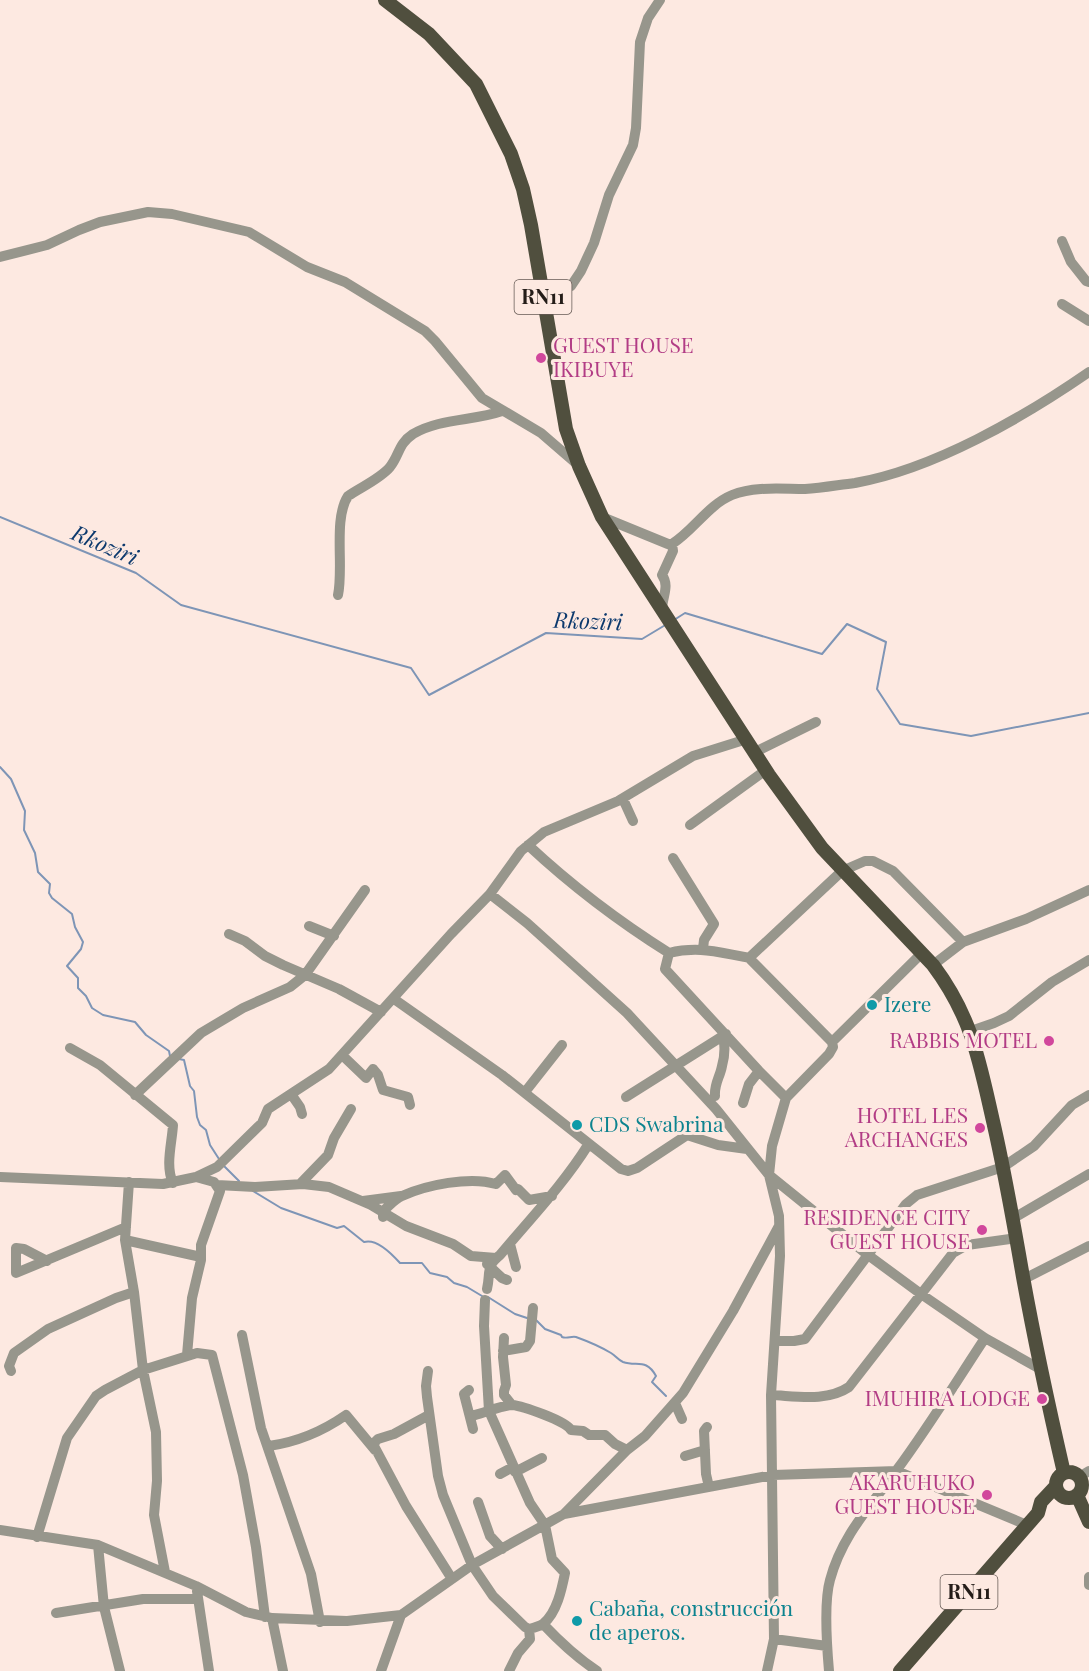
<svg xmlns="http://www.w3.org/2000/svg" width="1089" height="1671" font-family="'Playfair Display',serif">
<rect width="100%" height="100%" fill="#fde9e1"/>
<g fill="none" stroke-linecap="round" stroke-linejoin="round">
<path stroke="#7e95b6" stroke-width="2" d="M0,517L136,573L181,605L411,668L429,695L546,633L642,639L667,624
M674,620L685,613L822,654L847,624L886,642L877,689L900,724L971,736L1089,713
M0,767L11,779L25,811L24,830L35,853L38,872L50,884L49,893L52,898L72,914L75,927L83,942L81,949L67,966L78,978V988L86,996L92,1008L103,1015L135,1022L146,1035L169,1051L170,1056
M179,1059L184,1060L190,1086L194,1091L197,1117L200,1125L206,1130L210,1145L219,1159
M224,1166L239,1181
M253,1191L281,1208L337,1228L344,1226L364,1242C377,1238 392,1254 400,1263H422L430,1273L447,1277L454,1283L467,1287L482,1296
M488,1297L515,1314L527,1318
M536,1320L545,1329L561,1335L562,1337C567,1339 571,1336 576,1337C587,1341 601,1347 611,1353C616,1356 618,1360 623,1362C637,1367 646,1358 656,1376L652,1382L666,1396"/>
<path stroke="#97968c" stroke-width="10" d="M1062,241L1071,262L1086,281L1089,282
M0,257L47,245L79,230L100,222L148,212L172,214L249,232L307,267L345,282L425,331L435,341L482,398L541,433L578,465
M571,286L581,271L594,243L609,195L633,145L636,128L640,42L648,18L660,0
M1062,304L1089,321
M602,517L668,544H672C694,530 708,505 732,495C755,486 781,489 805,489C822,488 838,485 855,483C934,469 1024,417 1089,372
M338,595C344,567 333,519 348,496C361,487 380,479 390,467C400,454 398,444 413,434C440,418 474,421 502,411
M662,610C662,597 670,586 662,575L673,551L672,544
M755,752L816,722
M623,799L633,821
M690,825L766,770
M528,845C572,886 618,921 669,953L665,969L759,1071L786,1098
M673,858L714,924L704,940L703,949
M490,894L527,923L627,1013L716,1109L769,1175L868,1255L921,1294L985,1338L1040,1369
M309,926L334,936
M229,934L245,941L265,956L283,965L339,989L381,1012
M669,953C697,946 721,952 749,958
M933,965L963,942L1026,919L1089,890
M394,999L502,1075L621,1169L628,1171L637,1168L687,1135L718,1145L747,1149
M971,1031L994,1023L1009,1016L1052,982L1089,960
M832,1042L749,958L842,871L865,861H873L893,871L963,942
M70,1048L100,1065L173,1125C172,1143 165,1166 173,1183
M342,1055L366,1078L373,1069L378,1075L383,1090L408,1097L410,1105
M525,1092L562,1045
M291,1094L300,1107L302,1114
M135,1095L201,1033L243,1008L290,987L305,975L365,890
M715,1096C714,1084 720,1077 722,1066C725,1056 725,1045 723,1035
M626,1097L726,1034
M743,1103L749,1084L759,1071
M0,1177L163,1184L196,1177L217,1167L262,1123L268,1109L329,1069L451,934L490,894L521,851L544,832L618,801L693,756L747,739
M129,1182L125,1240L134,1292L143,1370L156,1432L157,1481L154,1515L165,1572
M300,1184L328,1155L334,1138L351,1109
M217,1185L255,1187L303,1184L329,1187L371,1205L406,1226L453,1244L471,1256L496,1258
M363,1201L401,1196
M383,1217V1211C389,1206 395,1199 402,1196C426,1185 470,1176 496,1184L505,1175L516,1190L518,1189L529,1200L552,1196
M1014,1218L1089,1174
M125,1240L201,1257
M510,1244L516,1267
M47,1261L24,1249L16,1248V1273L126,1227
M487,1264L502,1278L507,1280
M1024,1279L1089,1246
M487,1289C491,1272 485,1267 500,1255C530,1219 563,1185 588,1145
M242,1335L261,1428L311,1574L320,1622
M504,1338L503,1357L506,1385L504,1391V1395L512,1405
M776,1341H794L805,1339L906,1204L917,1195L1003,1167L1034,1146L1072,1105L1089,1095
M503,1351L526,1347L530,1341L533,1308
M187,1355L192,1298L201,1260V1245L220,1191L214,1182L196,1177
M11,1371L9,1366L14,1353L48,1329L116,1298L134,1292
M428,1371L426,1386L427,1397L438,1476L443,1495L472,1565L493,1596L525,1627L529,1629C533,1628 540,1626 543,1624C557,1613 562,1588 565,1573L552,1559L545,1525L530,1503L489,1411L484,1326L485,1300
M469,1390L464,1394L473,1429
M771,1395C796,1396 827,1402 849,1387L953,1253L967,1245L1017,1238
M675,1403L682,1419
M429,1415L394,1434L378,1439L373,1444L406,1506L452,1579
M470,1415H475C484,1413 503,1405 512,1405C523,1406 566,1421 571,1430L583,1431L589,1435H605L615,1444L627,1450
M707,1427L704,1431L706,1474L709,1487
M269,1446C297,1442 323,1431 346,1415L375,1450
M685,1456L705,1450
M515,1472L542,1458
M500,1474L513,1467
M1079,1477L1089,1471
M478,1502L490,1536L502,1549
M564,1514L627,1450L645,1436L683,1393L733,1311L779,1226
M0,1530L98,1545L196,1586L246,1612L272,1618L347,1621L401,1615
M37,1537L67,1438L96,1396L105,1390L143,1370L197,1353L212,1355L243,1475L256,1547L265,1617
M98,1545L104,1607L120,1671
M1089,1577V1585
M197,1591L209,1671
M56,1613L143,1599H197
M272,1618L283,1671
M543,1624C560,1642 576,1657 597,1671
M774,1639L827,1646
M381,1671L401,1615L472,1565L564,1514L773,1475L897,1471L1027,1525
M509,1671L518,1653L530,1639L529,1629
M767,1671L774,1639L771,1395L780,1256L779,1216L769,1175L772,1146L786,1098L829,1054L833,1047L832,1042L921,954
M829,1671C827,1648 824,1601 830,1580C842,1535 870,1507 896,1471C928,1428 956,1382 985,1338"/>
<path stroke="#504f3e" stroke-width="14" d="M385,0L429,34L476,84L511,154L523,189L531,225L566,429L579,466L602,517L769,775L822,848L933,965C972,1017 979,1060 993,1121C1005,1173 1014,1225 1023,1277C1035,1343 1049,1408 1064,1473
M1056 1485a13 13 0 1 1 26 0a13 13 0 1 1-26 0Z
M1077,1495L1089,1522
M900,1671L1038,1513L1041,1502L1056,1486"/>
</g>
<g fill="#d1479c" stroke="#fde9e1" stroke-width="2">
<circle cx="541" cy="358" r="6"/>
<circle cx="1049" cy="1041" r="6"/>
<circle cx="980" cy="1128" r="6"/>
<circle cx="982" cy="1230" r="6"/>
<circle cx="1042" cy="1399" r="6"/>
<circle cx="987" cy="1495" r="6"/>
</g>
<g fill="#0f9aa8" stroke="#fde9e1" stroke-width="2">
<circle cx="872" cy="1005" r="6"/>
<circle cx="577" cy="1125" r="6"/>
<circle cx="577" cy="1621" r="6"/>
</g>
<g text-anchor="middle" stroke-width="6" stroke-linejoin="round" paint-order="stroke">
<g fill="#fde9e1" stroke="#655a54" stroke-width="1.5">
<rect x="514.5" y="280" width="57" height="34" rx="4.5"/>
<rect x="940.5" y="1575" width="57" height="34" rx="4.5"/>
</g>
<g font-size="20" font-weight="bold" fill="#241c18">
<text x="543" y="304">RN11</text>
<text x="969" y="1599">RN11</text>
</g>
<g font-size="21" fill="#b23c85" stroke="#fde9e1" text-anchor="end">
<text x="553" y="353" text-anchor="start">GUEST HOUSE<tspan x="553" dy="24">IKIBUYE</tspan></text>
<text x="1037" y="1048">RABBIS MOTEL</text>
<text x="968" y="1123">HOTEL LES<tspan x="968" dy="24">ARCHANGES</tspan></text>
<text x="970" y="1225">RESIDENCE CITY<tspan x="970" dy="24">GUEST HOUSE</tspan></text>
<text x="1030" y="1406">IMUHIRA LODGE</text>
<text x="975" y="1490">AKARUHUKO<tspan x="975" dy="24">GUEST HOUSE</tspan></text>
</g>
<g font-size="21" fill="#0d838f" stroke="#fde9e1" text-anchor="start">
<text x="884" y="1012">Izere</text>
<text x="589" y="1132">CDS Swabrina</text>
<text x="589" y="1616">Cabaña, construcción<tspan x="589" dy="24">de aperos.</tspan></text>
</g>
<g font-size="22" font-style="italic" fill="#0c396d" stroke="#fde9e1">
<text transform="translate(105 545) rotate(23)" y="8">Rkoziri</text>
<text transform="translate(588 621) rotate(2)" y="8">Rkoziri</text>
</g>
</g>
</svg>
